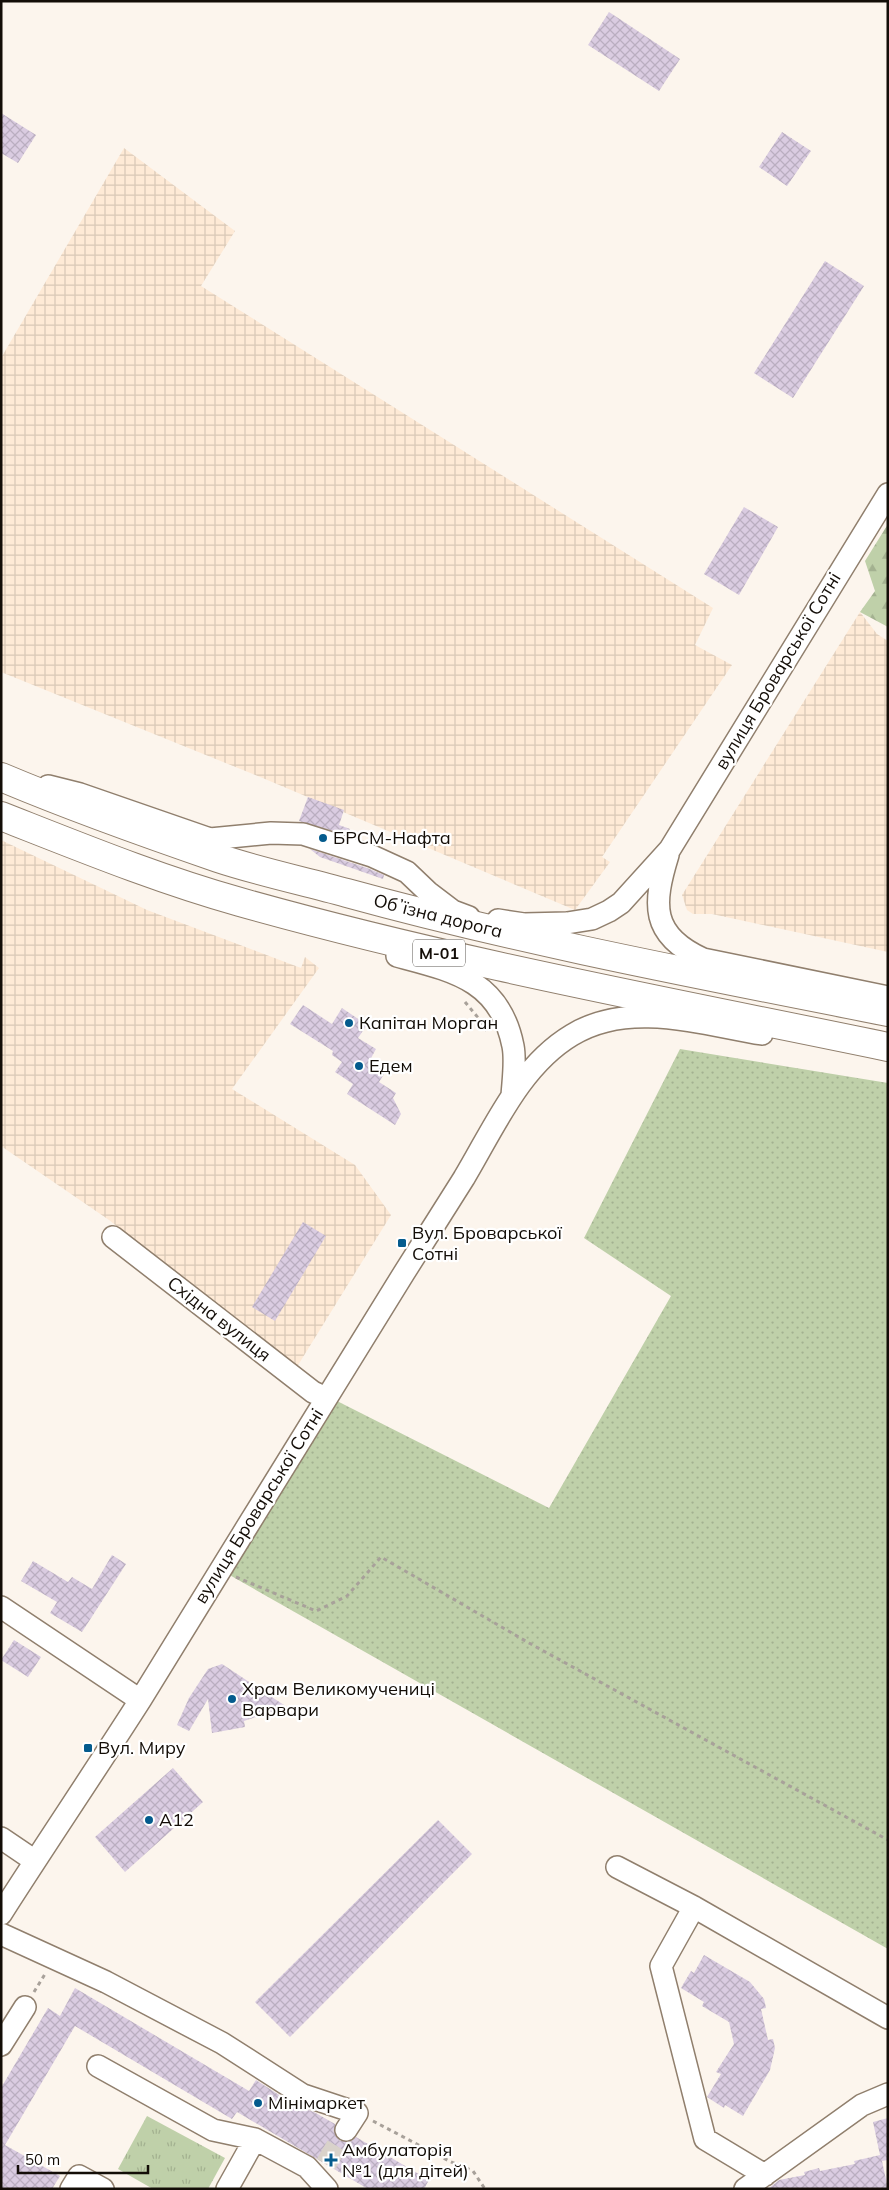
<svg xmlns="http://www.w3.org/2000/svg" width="889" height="2190" font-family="Mulish,sans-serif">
<defs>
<pattern id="industrial-grid" width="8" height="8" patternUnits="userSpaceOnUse" patternTransform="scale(1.25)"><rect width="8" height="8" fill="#feead6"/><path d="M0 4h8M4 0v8" fill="none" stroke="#d9c8b6"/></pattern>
<pattern id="grass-dots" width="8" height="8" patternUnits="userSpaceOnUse" patternTransform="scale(1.25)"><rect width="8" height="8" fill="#bfd0a9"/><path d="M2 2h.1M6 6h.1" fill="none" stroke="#a3b190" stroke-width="1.8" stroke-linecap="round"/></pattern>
<pattern id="forest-firs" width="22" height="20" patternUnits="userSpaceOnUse" patternTransform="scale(1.25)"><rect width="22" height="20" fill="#bfd0a9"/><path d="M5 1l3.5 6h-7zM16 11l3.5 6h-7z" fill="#a3b190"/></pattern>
<pattern id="park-tufts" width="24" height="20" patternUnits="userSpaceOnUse" patternTransform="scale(1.25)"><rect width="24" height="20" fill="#bfd0a9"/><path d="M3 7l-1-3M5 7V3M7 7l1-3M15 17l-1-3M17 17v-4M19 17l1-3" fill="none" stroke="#a3b190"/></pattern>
<pattern id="building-cross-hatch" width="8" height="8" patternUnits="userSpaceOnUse" patternTransform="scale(1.25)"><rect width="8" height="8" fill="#dacce1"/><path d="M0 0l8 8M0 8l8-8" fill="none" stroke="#baaec0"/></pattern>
</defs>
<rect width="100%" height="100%" fill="#fcf5ed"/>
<path fill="url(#industrial-grid)" d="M124,148L235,231L201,286L713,608L695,645L732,665L602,857L610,862L575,910L265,779L1,672V358Z
M860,612L877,634L888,641V952L712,914H693L687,910L682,895Z
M1,840L147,910L301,968L305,957L319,968L232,1089L355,1165L391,1215L295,1370L109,1220L1,1146Z"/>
<path fill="url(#grass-dots)" d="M680,1049L888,1083V1949L219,1569L337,1401L549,1508L671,1296L584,1238Z"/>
<path fill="url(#forest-firs)" d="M888,524V627L860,612L875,591L865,561Z"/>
<path fill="url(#park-tufts)" d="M147,2116L225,2158L208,2189H153L118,2169Z"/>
<path fill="url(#building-cross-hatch)" d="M609,12L680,59L659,91L588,45Z
M1,113L36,135L18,163L1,153Z
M782,132L811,151L787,186L759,167Z
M825,261L864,286L793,398L754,373Z
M744,507L778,527L739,595L704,574Z
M308,797L344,810L339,825L350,829L347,835L299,821Z
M310,849L367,868L384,875L383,879L320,857Z
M303,1005L332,1024L342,1008L367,1025L358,1038L376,1049L370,1060L386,1071L379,1082L396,1093L393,1098L401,1114L395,1125L347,1094L353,1084L335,1072L342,1062L332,1055L333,1051L290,1024Z
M303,1222L326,1236L275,1321L252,1307Z
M112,1555L126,1564L82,1632L50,1613L57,1602L21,1581L33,1561L68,1582L72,1577L92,1589Z
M14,1640L41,1657L28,1677L1,1660Z
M222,1664L287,1707L244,1721L245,1727L212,1733L208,1699L189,1731L177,1725L189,1698L208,1669Z
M173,1768L203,1802L125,1872L95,1837Z
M438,1820L472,1854L290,2037L255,2002Z
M704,1955L750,1982L764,1999L766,2008L761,2009L768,2040L773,2039L775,2048L770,2070L743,2116L725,2105L724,2108L707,2097L721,2074L716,2072L734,2044L729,2022L702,2006L704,2002L681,1988L691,1971L694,1973Z
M75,1988L249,2091L256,2080L296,2106L314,2112L335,2124V2135L340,2141H351L356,2137L429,2180L424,2189H368L237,2112L232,2119L75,2026L5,2145L60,2176L52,2189H1V2088L48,2008L60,2016Z
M888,2118V2160L882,2161L888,2189H768L779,2180L805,2175L804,2172L819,2168L820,2171L855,2164L854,2161L880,2155L873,2122Z"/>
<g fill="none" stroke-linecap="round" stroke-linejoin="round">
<path stroke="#d9d2ca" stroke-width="21" stroke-dasharray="21 11" stroke-linecap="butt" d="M326,2164L346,2130"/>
<g stroke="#907f6d" stroke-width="24">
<path id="minor" d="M48,786L80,794L210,839L271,833L303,834L372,856L407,872L428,892L453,911L469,917
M668,855C653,904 650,935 703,959L888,997
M498,920L524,924L567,923L592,919L609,911L621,903L670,849L888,494
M397,956C453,971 500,980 513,1046C516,1061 513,1080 512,1096
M113,1237L313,1392L326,1398
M1,1607L140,1700
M1,1838L35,1861
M617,1867L694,1907L888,2018
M694,1907L661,1966L705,2139L765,2175
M1,1914C47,1842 95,1771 141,1699C229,1557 315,1415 404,1273C424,1241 444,1210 464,1178C494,1128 520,1066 572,1035C629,1000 701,1024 762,1034
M1,1934L106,1982L222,2043L303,2095L357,2113L346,2130
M1,2045L25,2007
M98,2066L213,2130L255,2139
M71,2189L79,2176L103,2189
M227,2189L255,2139L307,2167L327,2189
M745,2189L862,2105L888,2094"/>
</g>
<g stroke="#907f6d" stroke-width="30">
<path id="highway" d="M1,777C72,807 145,833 218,858C260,872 304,881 347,893C525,942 707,976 888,1012
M1,816C80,847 158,879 240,902C453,962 671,1002 888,1047"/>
</g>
<path stroke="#a8a19a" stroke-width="3" stroke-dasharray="4 4" stroke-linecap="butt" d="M465,1002L480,1020L488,1033
M236,1577L316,1611L347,1596L381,1557L529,1643L888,1840
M34,1992L45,1974
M373,2121L449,2161L473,2171L485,2189"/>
<use href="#minor" stroke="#fff" stroke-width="21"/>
<use href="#highway" stroke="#fff" stroke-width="28"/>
</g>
<g fill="#045b8d" stroke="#fff" stroke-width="2">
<circle cx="323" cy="838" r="5"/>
<circle cx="349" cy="1023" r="5"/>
<circle cx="359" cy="1066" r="5"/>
<rect x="397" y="1238" width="10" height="10" rx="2.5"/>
<circle cx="232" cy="1699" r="5"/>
<rect x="83" y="1743" width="10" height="10" rx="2.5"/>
<circle cx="149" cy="1820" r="5"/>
<circle cx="258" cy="2103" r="5"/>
<path d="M328.5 2152.5h5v5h5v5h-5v5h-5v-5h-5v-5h5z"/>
</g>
<g text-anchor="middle" stroke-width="4.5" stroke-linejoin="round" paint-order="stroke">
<rect fill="#fff" stroke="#5a5651" stroke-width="1" x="413" y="939.5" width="52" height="27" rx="4"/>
<g font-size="16" font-weight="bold" fill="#130d07">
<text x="439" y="959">М-01</text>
</g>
<g font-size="18" fill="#130d07" stroke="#fff">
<text transform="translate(778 671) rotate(-59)" y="6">вулиця Броварської Сотні</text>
<text transform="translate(438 916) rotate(14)" y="6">Обʼїзна дорога</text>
<text transform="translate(219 1319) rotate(38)" y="6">Східна вулиця</text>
<text transform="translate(259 1506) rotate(-58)" y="6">вулиця Броварської Сотні</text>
</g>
<g font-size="18" fill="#130d07" stroke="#fff" text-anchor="start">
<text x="333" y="844">БРСМ-Нафта</text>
<text x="359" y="1029">Капітан Морган</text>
<text x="369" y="1072">Едем</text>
<text x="412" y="1239">Вул. Броварської<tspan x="412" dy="21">Cотні</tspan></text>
<text x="242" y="1695">Храм Великомучениці<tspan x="242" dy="21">Варвари</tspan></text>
<text x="98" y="1754">Вул. Миру</text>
<text x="159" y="1826">А12</text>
<text x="268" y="2109">Мінімаркет</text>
<text x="342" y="2156">Амбулаторія<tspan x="342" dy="21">№1 (для дітей)</tspan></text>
</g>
</g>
<rect width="889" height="2190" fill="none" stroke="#130d07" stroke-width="5"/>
<path d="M18 2165v8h130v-8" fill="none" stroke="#130d07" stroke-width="2.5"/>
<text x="25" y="2165" font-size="15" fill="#130d07" stroke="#ffffff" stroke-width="4" paint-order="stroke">50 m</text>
</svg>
